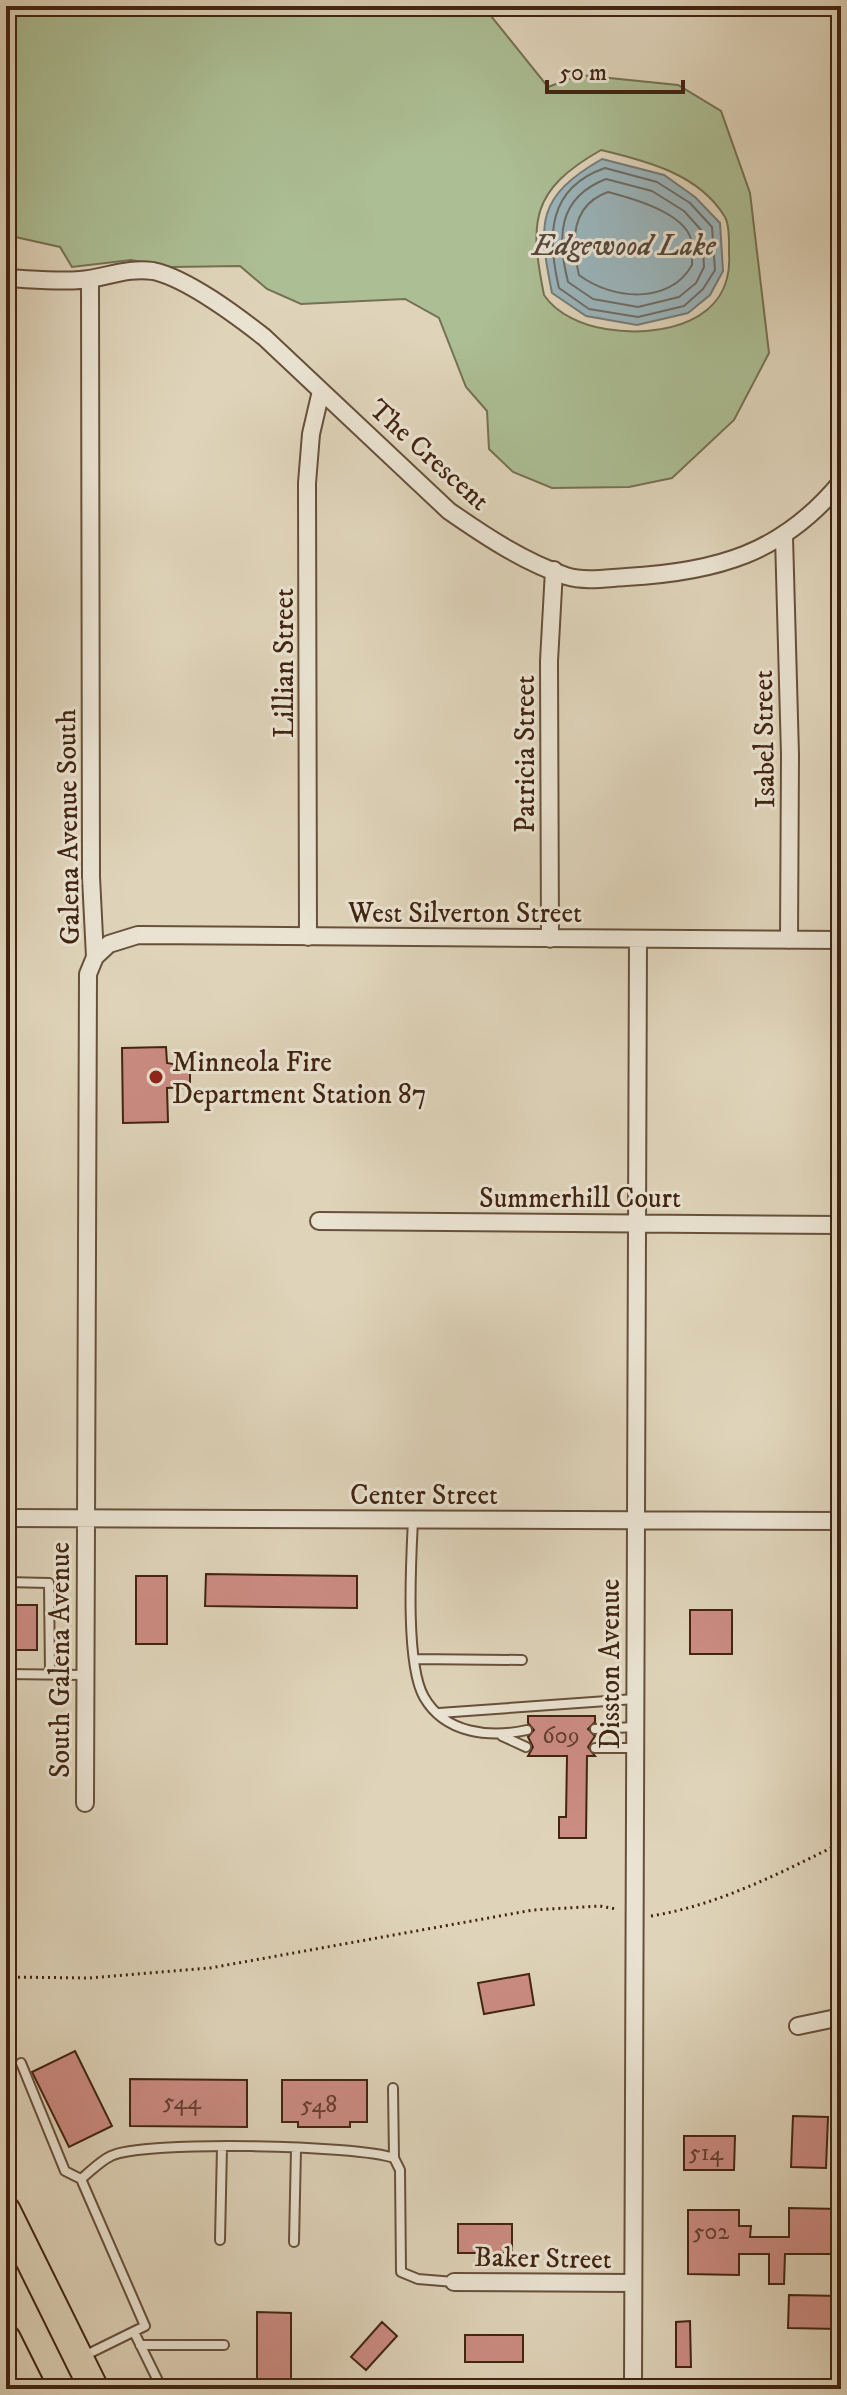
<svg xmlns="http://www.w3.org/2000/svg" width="847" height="2395" font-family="'IM FELL DW Pica',serif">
<rect width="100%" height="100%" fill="#dfd4ba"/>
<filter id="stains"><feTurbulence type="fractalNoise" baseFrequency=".0025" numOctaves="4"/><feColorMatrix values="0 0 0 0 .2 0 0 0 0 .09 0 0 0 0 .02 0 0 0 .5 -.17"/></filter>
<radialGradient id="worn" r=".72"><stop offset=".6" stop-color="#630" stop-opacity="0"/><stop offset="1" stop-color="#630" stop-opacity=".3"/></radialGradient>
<path fill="#acbe94" stroke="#767152" stroke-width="2" fill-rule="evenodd" d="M6,6H483L548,87L580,75L678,85L721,111L750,193L769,353L734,420L672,478L629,487L552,488L513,472L489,449L487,411L466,387L439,318L405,299L301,304L267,289L240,266L171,267L131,260L72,267L60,247L6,235ZM601,150C647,161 699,174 725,217C730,226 729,243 729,253C734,323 660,338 606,329C585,326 557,315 544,295C529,220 531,190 601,150Z"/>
<path fill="#9ab5bc" stroke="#767b78" stroke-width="2" d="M602,159L664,175L695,197L720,223L723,271L710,295L688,313L637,325L586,316L552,293C538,223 536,197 602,159Z"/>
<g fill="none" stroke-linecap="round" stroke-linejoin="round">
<path stroke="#6e6c66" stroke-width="2" d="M605,168L657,182L690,203L712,227L715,270L703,289L684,306L638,317L589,309L559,288C547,237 547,188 605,168Z
M606,179L652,191L684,211L702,231L704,267L696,283L679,297L638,307L593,299L568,282C557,238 557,198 606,179Z
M608,192C631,198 683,212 691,239C693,246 692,257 692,265C670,305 612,300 579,275C571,242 571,205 608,192Z"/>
</g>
<path fill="#cc8c83" stroke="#412411" stroke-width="2" d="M166,1047L167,1063L190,1067V1087L167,1088L168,1122L123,1123L122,1048Z
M206,1574L357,1576V1608L205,1606Z
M136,1576H167V1644H136Z
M6,1605H37V1650H6Z
M690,1610H732V1654H690Z
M528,1716H595V1722L588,1729L595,1736L588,1747L595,1756H587L586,1838H559V1817H566L567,1756H528L533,1747L528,1737L534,1730L528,1723Z
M529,1974L534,2005L484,2014L478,1983Z
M75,2051L112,2126L69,2147L32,2072Z
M130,2079L247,2080V2127L130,2126Z
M282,2080H367V2122H350V2127H298V2122H282Z
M793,2116L828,2117L826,2168L791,2167Z
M684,2136H735L734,2170H684Z
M789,2208L840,2209L839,2254H785L784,2284H769V2254H739V2275L688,2274V2210H739V2226H751L750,2237H789Z
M458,2224H512V2253H458Z
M789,2295L839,2296L838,2329L788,2328Z
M257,2312L291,2313V2389H257Z
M690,2321L691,2367H676V2322Z
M382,2322L397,2336L366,2370L351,2357Z
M465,2335H523V2362H465Z"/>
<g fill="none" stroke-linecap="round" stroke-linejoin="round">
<g stroke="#68503b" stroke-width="12">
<path id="lane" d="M413,1520C411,1560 405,1664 424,1697C445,1734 490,1738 527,1730
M6,1582L49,1583L50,1674
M414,1659L522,1660
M6,1674L85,1675
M439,1713L635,1699
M595,1729L635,1727
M502,1736L526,1747
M595,1748H635
M21,2063L65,2171L81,2179
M393,2088L394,2158
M220,2240L222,2147
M294,2242L296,2149
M134,2332L162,2389
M140,2345H224
M82,2357L145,2326L81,2179C90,2172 100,2161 111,2156C143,2140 358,2145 394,2158L400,2170L401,2272L418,2279L454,2282"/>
</g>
<g stroke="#68503b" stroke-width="20">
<path id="street" d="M6,278C30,279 56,282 80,280C105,278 128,267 153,271C187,278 237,316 264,337L449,511C485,536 524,562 566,576C585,582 607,578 626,577C716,572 782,554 841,482
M784,537L790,755L789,940
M308,937L307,483L311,434L321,391
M550,939L549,661L554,570
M95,957L109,944L138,935L841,940
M319,1221L841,1225
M6,1518L841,1521
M85,1803L88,974L95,957L91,877L90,279
M798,2026L841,2017
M454,2282L633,2283
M633,2389L638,939"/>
</g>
<g stroke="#412411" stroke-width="32">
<path id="highway" d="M6,2211L94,2389
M6,2339L31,2389"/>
</g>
<path stroke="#412411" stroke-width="3" stroke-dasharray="2 4" stroke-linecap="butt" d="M651,1916C719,1905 780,1873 841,1843
M6,1977L89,1978L210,1968L533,1910L600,1906L616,1909"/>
<use href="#lane" stroke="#eae3d2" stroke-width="8"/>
<use href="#street" stroke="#eae3d2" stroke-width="16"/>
<use href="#highway" stroke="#dfd4ba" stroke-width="28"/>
</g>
<circle fill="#8f2418" stroke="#eae3d2" stroke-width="3" cx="156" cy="1077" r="8"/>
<g text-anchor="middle" stroke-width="6" stroke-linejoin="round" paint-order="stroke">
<g font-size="24" fill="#643e2e">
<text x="561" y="1743">609</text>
<text x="182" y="2109">544</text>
<text x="319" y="2112">548</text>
<text x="706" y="2160">514</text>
<text x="711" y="2239">502</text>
</g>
<g font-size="28" fill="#412411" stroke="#eae3d2">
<text transform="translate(430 454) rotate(42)" y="10">The Crescent</text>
<text transform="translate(283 663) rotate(-90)" y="10">Lillian Street</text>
<text transform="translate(763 739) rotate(-91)" y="10">Isabel Street</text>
<text transform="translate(524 754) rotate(-90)" y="10">Patricia Street</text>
<text transform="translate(67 827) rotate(-91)" y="10">Galena Avenue South</text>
<text x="465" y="922">West Silverton Street</text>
<text x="580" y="1207">Summerhill Court</text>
<text x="424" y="1504">Center Street</text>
<text transform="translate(59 1660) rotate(-90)" y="10">South Galena Avenue</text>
<text transform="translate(609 1664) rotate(-90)" y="10">Disston Avenue</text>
<text transform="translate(543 2257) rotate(1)" y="10">Baker Street</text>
</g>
<g font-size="28" fill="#412411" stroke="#eae3d2" text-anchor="start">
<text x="172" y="1071">Minneola Fire<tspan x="172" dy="32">Department Station 87</tspan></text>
</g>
<g font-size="30" font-style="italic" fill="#57483c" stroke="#eae3d2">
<text x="624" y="255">Edgewood Lake</text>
</g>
</g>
<rect width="847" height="2395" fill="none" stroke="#dfd4ba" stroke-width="32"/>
<rect x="8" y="8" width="831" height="2379" fill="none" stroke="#412411" stroke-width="4"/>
<rect x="16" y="16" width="815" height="2363" fill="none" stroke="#412411" stroke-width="2"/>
<path d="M547 80v12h136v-12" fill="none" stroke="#412411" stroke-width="4"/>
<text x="559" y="80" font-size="24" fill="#412411" stroke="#eae3d2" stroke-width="6" paint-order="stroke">50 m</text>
<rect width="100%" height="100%" filter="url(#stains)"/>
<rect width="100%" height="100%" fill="url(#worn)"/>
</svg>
